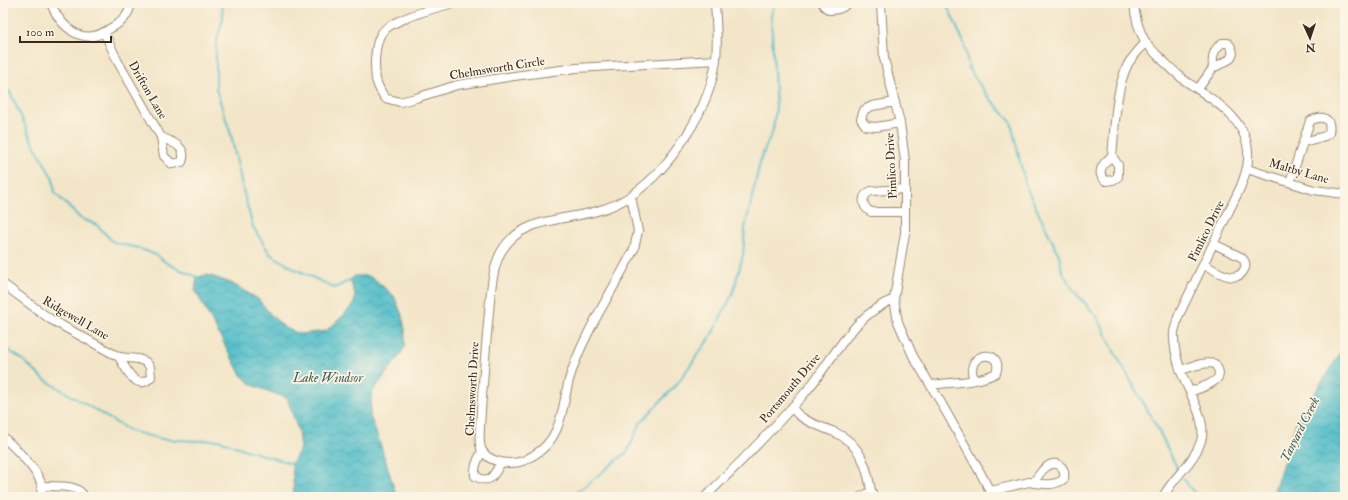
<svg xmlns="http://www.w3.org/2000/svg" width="1348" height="500" font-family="'IM FELL Double Pica',serif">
<defs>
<pattern id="water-waves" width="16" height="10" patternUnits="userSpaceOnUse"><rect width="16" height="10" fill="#50bdc9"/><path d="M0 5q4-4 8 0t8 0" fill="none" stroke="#449aa3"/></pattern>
</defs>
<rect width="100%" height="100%" fill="#fcf5e5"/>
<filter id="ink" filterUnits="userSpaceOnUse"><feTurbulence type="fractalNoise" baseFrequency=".025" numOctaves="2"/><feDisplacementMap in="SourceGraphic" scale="8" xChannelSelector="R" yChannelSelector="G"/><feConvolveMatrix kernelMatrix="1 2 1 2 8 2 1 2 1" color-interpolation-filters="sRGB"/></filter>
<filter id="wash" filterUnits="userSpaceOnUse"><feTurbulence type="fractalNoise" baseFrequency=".012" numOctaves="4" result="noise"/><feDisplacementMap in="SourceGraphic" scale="16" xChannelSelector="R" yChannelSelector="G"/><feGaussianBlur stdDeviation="0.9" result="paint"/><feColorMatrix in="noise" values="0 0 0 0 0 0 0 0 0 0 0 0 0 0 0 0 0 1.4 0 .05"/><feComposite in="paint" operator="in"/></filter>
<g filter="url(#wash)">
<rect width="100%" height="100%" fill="#f3e5c8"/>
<path fill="url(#water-waves)" stroke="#467474" d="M208,275L231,283L258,299L271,315L285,328L301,334L326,331L344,315L354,303L355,294L350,280L355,276H368L377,281L394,296L402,315L405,330V347L396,361L372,392L370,416L379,440L397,497H294L292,463L300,449L298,430L287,398L252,385L241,375L195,290L197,277Z
M1345,346V497H1272L1297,420L1333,365L1343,347Z"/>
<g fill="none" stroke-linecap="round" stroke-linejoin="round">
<path stroke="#50bdc9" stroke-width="2" d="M222,3L223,19L216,43V89L231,135L243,190L253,227L270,254L295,269L335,288L350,280L352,282
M946,3L964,43L969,69L986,94L1011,122L1026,187L1059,255L1062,271L1074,291L1098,318L1115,353L1158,429L1178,470
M3,84L11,94L32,141L53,179L55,193L80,218L97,225L113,242L138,248L156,255L168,264L199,278
M3,347L22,359L42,378L130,431L162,439L196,441L219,440L246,450L293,464
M1183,478L1191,489L1199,497
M571,497L627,452L641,422L677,384L711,336L733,293L743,255L745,228L761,158L773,130L776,107L771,15L775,3"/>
</g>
</g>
<g filter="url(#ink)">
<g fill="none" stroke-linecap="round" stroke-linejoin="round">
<g stroke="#978873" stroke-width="10">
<path id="minor" d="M51,3C57,20 74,40 94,36C100,35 106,31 111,28C122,22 129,16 131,3
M454,3C438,7 389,20 381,34C376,42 376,51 375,60C375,78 375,83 385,98L400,102L416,98L457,85L514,76L576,68L716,60
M823,3L824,6L829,10C837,10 842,9 848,3
M881,3L884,58L900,123L905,161V233L894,299L898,322L913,356L940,401L981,474L993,497
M1134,3C1135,17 1138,29 1145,41C1148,46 1153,50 1157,55C1166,63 1174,72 1184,80C1212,99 1251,120 1248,159C1248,169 1244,177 1241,186L1178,317C1177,322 1175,327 1174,332C1173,345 1177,360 1181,372C1188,391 1208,421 1201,441C1194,463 1173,477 1163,497
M104,32L118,62L161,137L164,156L172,164L182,162C188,147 172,142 161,137
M1198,89L1213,68L1230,59L1233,53L1231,47L1228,43H1222C1213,50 1212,57 1213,68
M895,102L872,106L864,110L861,119L866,126L876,127L900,123
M1112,156L1118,165V177L1113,180L1106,181C1095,173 1103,163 1112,156C1115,127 1115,90 1128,64C1133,56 1140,49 1146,42
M1247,169L1314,190L1345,194
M1290,182L1310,121C1322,115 1332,117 1329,133L1325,136L1304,142
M631,196L638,231L634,249C613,291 582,335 569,380C562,408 562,439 534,455C530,457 526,460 523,461C511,465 491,463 483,452C478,446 480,434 480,427C482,392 485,358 488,323C490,303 491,270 501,252C521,217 563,221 597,211C608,208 622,202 632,195C671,168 711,107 716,59C718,41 716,21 715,3
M905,212H871C862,207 860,196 871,191L905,189
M1203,264C1215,270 1237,287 1245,268C1246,263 1245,261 1241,257L1214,244
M3,284L50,319L119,357L138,359L146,362L150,367L151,377C136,393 126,368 119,357
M1181,370C1191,367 1205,361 1215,364C1217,367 1219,370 1219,374C1219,383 1197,389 1190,392
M931,385C952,382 977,383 996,373C1004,351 973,350 972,370C972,373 973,377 973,380
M792,407C794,410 797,414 800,416C810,424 823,427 834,432C862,444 868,469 872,497
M3,437C14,447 40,472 42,487C42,490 41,494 41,497
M482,451C478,459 474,466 475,476C491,485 494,475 501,462
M42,486C55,487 78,483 84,497
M991,491L1029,482C1042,484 1053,487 1064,479C1066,466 1056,459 1045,468C1040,472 1037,478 1033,483
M705,497C739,464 772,430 804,394C833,361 851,316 894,299
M860,497L872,492"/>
</g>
<use href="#minor" stroke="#fff" stroke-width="8"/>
</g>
</g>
<g text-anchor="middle" stroke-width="3.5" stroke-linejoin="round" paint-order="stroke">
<g font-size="12" fill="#3b2a1e" stroke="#fcf5e5">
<text transform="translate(497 68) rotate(-9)" y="4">Chelmsworth Circle</text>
<text transform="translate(148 90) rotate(60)" y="4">Drifton Lane</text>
<text transform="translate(891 166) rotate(-93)" y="4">Pimlico Drive</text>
<text transform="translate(1299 171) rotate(16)" y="4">Maltby Lane</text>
<text transform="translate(1206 231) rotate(-64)" y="4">Pimlico Drive</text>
<text transform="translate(76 318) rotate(30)" y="4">Ridgewell Lane</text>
<text transform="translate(790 388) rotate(-50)" y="4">Portsmouth Drive</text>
<text transform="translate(472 389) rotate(-87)" y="4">Chelmsworth Drive</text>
</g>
<g font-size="13" font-style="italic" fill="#425d5a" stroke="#fcf5e5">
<text x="328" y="382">Lake Windsor</text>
<text transform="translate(1299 429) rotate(-63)" y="5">Tanyard Creek</text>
</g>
</g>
<rect width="1348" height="500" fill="none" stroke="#fcf5e5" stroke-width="16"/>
<g transform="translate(1310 38) rotate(177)" stroke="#fcf5e5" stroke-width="3" paint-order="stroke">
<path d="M0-3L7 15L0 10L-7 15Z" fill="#3b2a1e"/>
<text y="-6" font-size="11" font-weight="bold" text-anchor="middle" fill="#3b2a1e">N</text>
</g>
<path d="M20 36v6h91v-6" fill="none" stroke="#3b2a1e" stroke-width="2"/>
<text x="26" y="36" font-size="12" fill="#3b2a1e" stroke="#fcf5e5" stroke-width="3" paint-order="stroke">100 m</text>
</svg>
